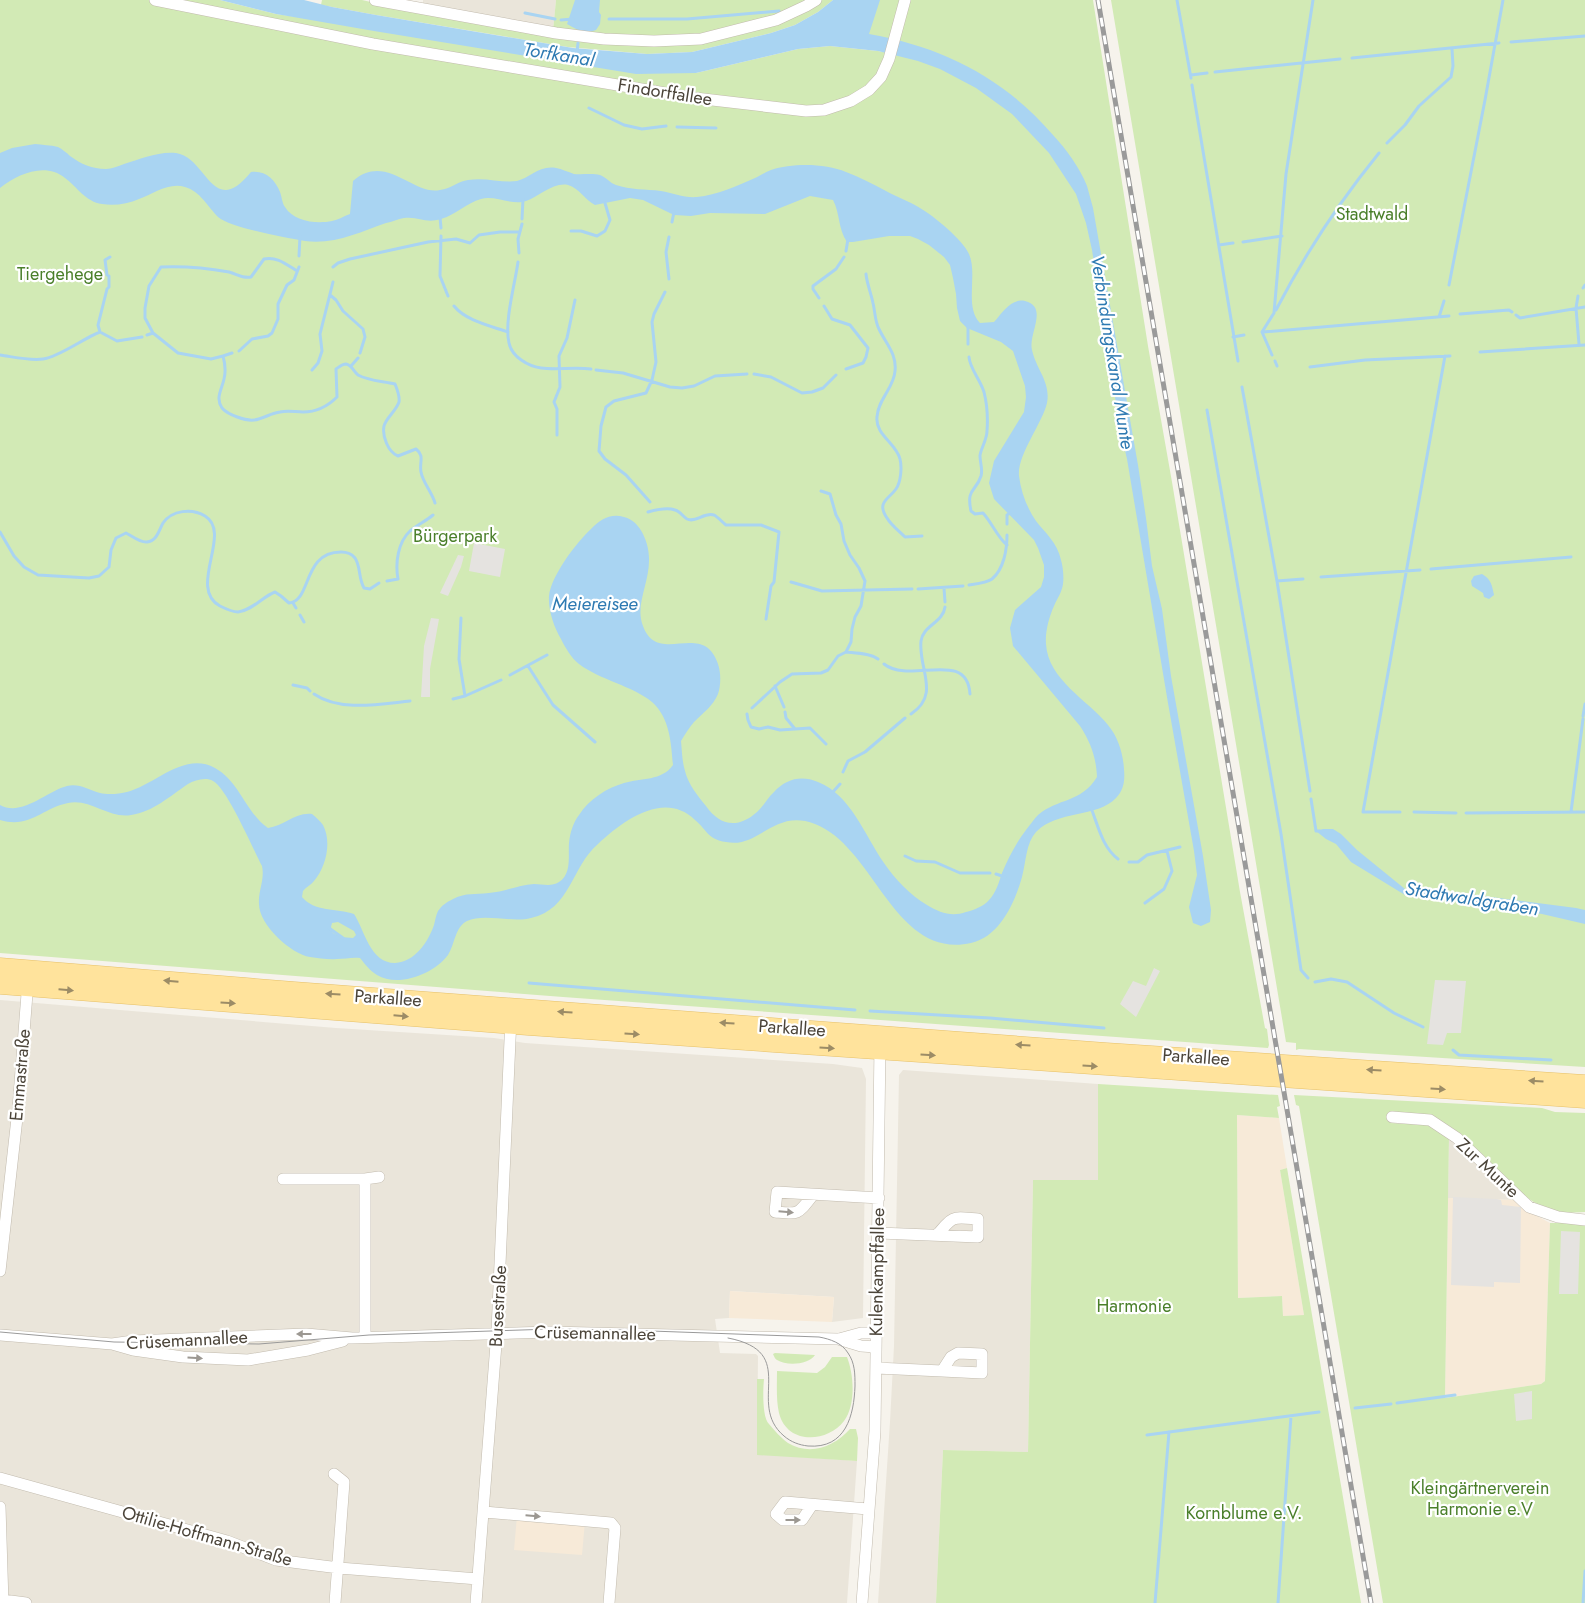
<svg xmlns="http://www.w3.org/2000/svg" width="1585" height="1603" font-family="Jost,sans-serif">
<rect width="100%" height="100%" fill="#f6f3ec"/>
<path fill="#eae5da" d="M423,0H556L553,31L423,7Z
M0,1000L336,1028L494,1038L525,1043L833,1064L862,1068L866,1079L863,1318L832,1322L834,1297L730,1291L729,1318L715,1319L720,1353L756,1354L758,1356L757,1454L857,1461L847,1603H0Z
M903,1070L1098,1084V1180H1033L1028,1452L943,1450L936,1603H878L890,1422L894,1346L899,1075Z
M1449,1137L1516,1200L1448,1198Z"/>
<path fill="#f7ead8" d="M1237,1115L1279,1118L1287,1168L1280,1170L1304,1315L1283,1316L1282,1296L1238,1298Z
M1448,1198L1516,1200L1526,1210L1550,1223L1545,1381L1541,1384L1445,1398Z
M730,1291L834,1297L832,1322L729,1318Z
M517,1516L585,1521L582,1555L514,1550Z"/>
<path fill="#d2eab5" d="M0,0H220L276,14L696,73L798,49L830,46L878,51L894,54L910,0H1093L1148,346L1172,482L1240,892L1265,1028L1267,1029L1269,1045L1268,1048L563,997L0,953Z
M322,0H362L397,8L660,45L805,11L822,0H833L818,12L795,25L771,33L692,52L647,54L568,47L376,15L321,5Z
M556,0H811L776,16L698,35L658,38L553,31Z
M857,0H901L888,43L825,33Z
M1111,0H1585V1067L1299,1049L1296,1050V1043L1286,1042Z
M1098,1084L1278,1095L1280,1106L1277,1107L1279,1118L1237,1115L1238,1298L1282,1296L1283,1316L1304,1315L1280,1170L1287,1168L1361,1603H936L943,1450L1028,1452L1033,1180H1098Z
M1294,1095L1542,1108L1555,1112L1585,1113V1212L1562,1213L1540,1206L1526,1197L1461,1135L1431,1117L1391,1114L1390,1123L1430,1125L1449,1137L1445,1398L1541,1384L1545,1381L1550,1223H1585V1603H1383L1299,1106L1296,1105Z
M775,1353L815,1355C809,1365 786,1366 777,1360C775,1359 774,1356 773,1354Z
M832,1357H847C854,1375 856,1405 844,1421C827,1443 787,1445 779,1413C776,1400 777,1384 777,1371L817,1373L825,1367Z
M757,1379H764C763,1389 762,1417 769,1424C774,1430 781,1438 788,1443C810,1456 834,1447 850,1429H856L858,1438L857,1461L757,1455Z"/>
<path fill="#e5e3e0" d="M474,543L505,549L500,577L469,571Z
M458,555L464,556L461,567L448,596L440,593Z
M431,618L439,619L430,669V697H421L424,646Z
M1154,968L1160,971L1136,1017L1120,1004L1133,981L1146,986Z
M1435,980L1466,981L1461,1033H1447L1443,1045L1427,1044Z
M1453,1197L1497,1199L1501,1200L1502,1205L1521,1207L1520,1283L1494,1282V1287L1451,1285Z
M1561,1231L1580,1232L1578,1294H1559Z
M1532,1391V1419L1516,1421L1514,1394Z"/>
<path fill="#a9d4f2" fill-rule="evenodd" d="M220,0H304L332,7L376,15L573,48L647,54L692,52L771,33L795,25L818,12L833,0H880L869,34C943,47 1004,78 1053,135C1066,149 1080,168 1087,186C1089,193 1091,201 1093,208L1138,465L1146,518L1152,566L1162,609L1171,676L1203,856L1211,910L1210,922L1201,926L1193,923L1189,907L1197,875L1194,851L1168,703L1127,459L1120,429L1092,250L1086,223L1076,194L1049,153L1012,114L976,88L940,69L918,61L878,51L830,46L798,49L696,73L636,74L374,31L276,14Z
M575,0H600L599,12L601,15L600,24L596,30C585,34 577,30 567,24Z
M35,144C42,145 51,145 58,147C62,149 67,153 70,156C81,164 92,169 106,169C112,169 118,166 124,164C140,159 159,151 176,153C207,157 212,220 251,172C265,170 275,179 280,192C282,197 282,203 285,207C294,222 317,224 332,221C338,220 344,216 350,214L353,181C386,152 413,196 440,190C450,189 459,181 468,180C485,177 501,183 517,181C530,178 539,165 556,168C562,169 568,172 574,174C582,175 592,173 600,175C606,177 610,183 616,185C630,190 646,189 661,191C673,193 684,198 697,197C717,195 737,186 755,178C760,176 765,172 771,170C792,163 825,163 846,172C859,177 873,184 886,191C897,197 909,201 920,208C934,216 963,240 969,254C978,274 964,307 980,323L994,322C1003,312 1011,298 1025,301C1049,307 1028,334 1032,350C1036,369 1051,382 1047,403C1042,424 1017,455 1019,476C1021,492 1027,508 1036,521C1046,534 1057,542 1061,560C1063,567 1064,577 1063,584C1062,592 1057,599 1054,606C1049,617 1045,632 1046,644C1048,680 1088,700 1108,725C1118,737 1123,753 1124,769C1125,780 1124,790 1116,798C1097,818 1057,810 1036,832C1026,843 1026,862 1022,877C1015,902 1000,937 971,943C894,960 875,847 815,824C774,808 759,849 726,842C707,839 708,831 695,820C664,790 623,821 598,844C571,867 571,909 531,918C512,923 484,913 467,921C455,927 455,944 448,955C434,974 398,988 377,975C370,971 365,964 360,958C352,957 345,959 337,959C328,960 319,958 310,957C291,954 259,925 259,904C258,891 265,879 262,866C253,849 227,788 213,781C206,777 195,780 188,784C170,796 153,812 131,815C109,819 90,798 68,803C42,808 30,829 0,820V805C22,817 47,791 67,786C79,783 89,790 100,793C108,795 119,794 127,792C155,785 184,751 215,768C240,782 246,813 268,828C284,826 295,812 312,814C316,817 320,821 323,825C332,842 326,867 314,881C311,885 306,887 303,891L302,897C314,912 337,908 354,914C365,931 370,963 395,963C415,962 428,942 434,925C435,921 436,915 438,911C442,905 447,902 453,899C467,892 474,895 489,893C504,892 518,885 534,884C543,884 551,887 559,882C572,874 568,855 569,843C570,833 573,823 579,815C589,799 607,788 624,783C641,778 662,781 673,765C671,743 670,718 652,702C633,686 600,680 579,664C571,658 565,647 561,639C554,627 548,610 549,596C551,576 576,543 591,529C600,520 610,513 624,517C633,519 639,526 643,534C661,571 632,598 643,626C658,667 703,619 718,664C721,673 721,685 718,694C713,706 703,713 694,722C689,728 685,734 681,741C682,751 682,761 685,771C688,784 698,796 706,806C720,826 738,829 757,812C764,806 767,798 774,792C786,779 801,775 818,782C851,795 865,836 884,863C895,879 910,895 927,905C940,913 952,917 966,912C974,910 984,906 989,900C996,893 999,882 1002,873C1009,857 1016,843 1026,830C1030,825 1034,819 1038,815C1058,798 1081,803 1097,777C1096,757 1091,743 1080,726L1013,646L1010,628L1015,610L1041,587L1044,577V565L1038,548L1034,540L994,499L989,483L994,461L1024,412L1026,397L1025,386L1013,351L1001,342L967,328L960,321L957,308L956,294L953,278L950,265L944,257L929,245L918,239L910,236H889L853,242H847C838,229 840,213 833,200L810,196L765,214L710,213L691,216L674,215L643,200L630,198L595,205C585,200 579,188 568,185C553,182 539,197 526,201C513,206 495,195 481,199C467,203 455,215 441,219C425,224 419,216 404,218C398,219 392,222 386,223C360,232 334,245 305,241C287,238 231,228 218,217C208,207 200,191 185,187C169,182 153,194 139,199C128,204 114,206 102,204C86,202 77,187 65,178C45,162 18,174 0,188V153L12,148ZM338,922L354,931L356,935L353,938L341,937L333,933L331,927L332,923Z
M1482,574C1491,579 1492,585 1494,595L1489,599L1484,597L1483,593L1472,586L1471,581L1474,576Z
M1323,829H1333L1341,834L1357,850L1405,889L1422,888L1576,908L1585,910V924L1542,914L1426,895H1405L1351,862L1336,844L1326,839L1316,831Z"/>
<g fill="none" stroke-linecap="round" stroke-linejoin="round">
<path stroke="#a9d4f2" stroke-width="3" d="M1177,0L1191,78
M525,13L555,19
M609,19H687L779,11
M561,20L573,19
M1511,42L1585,36
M577,52L578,43
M1352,58L1499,43
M1215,72L1340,59
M1191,75L1207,73
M1192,85L1238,361
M589,108L624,125L642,129L666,126
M677,127L716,128
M1387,143L1405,125L1419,106L1451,77L1453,66L1452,49
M440,217L441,228
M522,219L523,199
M672,222L674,212
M571,231H581L597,236L605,231L610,220L605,203
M441,236L440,276L448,296
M1243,242L1282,236
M1219,245L1233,243
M846,251L848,239
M519,253L518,239L522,224
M299,256L300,236
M518,262C515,284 504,322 509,343C512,357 528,366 541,368C556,370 574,367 591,369
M333,267L338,263L350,259L428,242L456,239L470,243L479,235L500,232H519
M297,271C287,265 277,256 264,259L251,277C243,279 237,274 229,272C207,268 183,266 161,267L149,286L145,308V318L153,333L178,353L211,359L223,356C225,363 226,371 224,379C222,389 215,398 222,408C228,415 246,421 254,420C263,419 271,413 280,412C288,410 295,412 303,412C317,412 327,407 337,397L336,369C339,367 342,364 346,364C352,365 354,372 358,375C369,381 382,381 395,384C397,389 400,396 399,402C396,411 386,418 384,426C382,436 388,452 398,456L416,449C425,456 419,462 421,472C423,483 432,492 435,503
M866,274C867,284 871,293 873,303C875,311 875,322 879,329C886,344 897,354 895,371C894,388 878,399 877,417C875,435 896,443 900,459C902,467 901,482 896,489C889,499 876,502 887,518C891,525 899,531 905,537L922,536
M669,279L666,252L669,237
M1449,285L1485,100L1503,0
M1583,288L1585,285
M330,295L336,300L343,311L363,329L365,337L360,353
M1578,296L1576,308L1579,344
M819,298L813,289V286L836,269L844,257
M454,306C466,321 491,326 508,332
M824,306L832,319L850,325L868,348L866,357L863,363L846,369
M1276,310C1305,254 1340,201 1379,153
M1460,314L1509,310L1512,312
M1516,315L1520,318L1585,307
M1439,317L1444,301
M100,332L98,325L107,289L109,287V276L107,275L105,260L110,257
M1263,332L1449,316
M147,335L153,333
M1233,337L1244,335
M968,344V325
M239,351L252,339L268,336L272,333L278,319V304L287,285L294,280L299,267
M1480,352L1585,345
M0,355C14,357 30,361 43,359C59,357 84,338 100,332L117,341L142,337
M1272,355L1262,332L1274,313L1286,174L1313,0
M223,356L232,353
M969,357C970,369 980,379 984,392C987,404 988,418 987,431C987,440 980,450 980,456C980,463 983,469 981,476C976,492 966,488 971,511L975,514L983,513C992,523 998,538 1007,545
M1275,361L1277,366
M351,366L358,358
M1310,367L1365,360L1450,356
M312,370L318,363L322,351L320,334L333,282
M596,370L623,373L670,387L682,388L694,386L715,376L747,374
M754,374L771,377L802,393L812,392L823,388L836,375
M1242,387L1277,581L1310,791
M1207,410L1281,834L1301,970L1308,978
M557,435V409L554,402L560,387L559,356L567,338L575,300
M650,502L626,475L605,459L599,451L601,426L606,407L614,401L646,393L652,380L656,362L652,322L654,314L665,292
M648,512C655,510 667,507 675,510C680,511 683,517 687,519C696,523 704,512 714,515C718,517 722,522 726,525H761L779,532L774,582L771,586L766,619
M1007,524V515L1010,513
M0,532L14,556L24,567L38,575L89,578L99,576L109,567L111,550L116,538L126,533C132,536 140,543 147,542C157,541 159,530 163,523C172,510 192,508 205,516C233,533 187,588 220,606C226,609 232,612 238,612C253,610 262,597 275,592L281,596L289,603C312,601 302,552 341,552C347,552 352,554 355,558C361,567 358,577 364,588L370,589L379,583
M1431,569L1571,557
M1321,577L1420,570
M387,581L398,579C395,563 398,542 410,531C417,525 426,521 433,515
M1277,581L1303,579
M791,582L822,591L912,589
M969,585C975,584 986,583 992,579C1004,569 1007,549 1007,535
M944,588L945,602
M918,589L963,586
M293,603L296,608
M300,615L304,622
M461,618L459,659L465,696
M846,652C856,653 870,653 878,659
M884,664C910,685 967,648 970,694
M528,666L553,705L595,742
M510,675L547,655
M293,685L307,688L310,691
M775,686L784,707
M314,694C340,712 380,704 410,701
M453,699L465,696L501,680
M752,708L780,682L792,674L821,673L828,670L838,656L846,652L851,642L852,629L855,617L861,606L865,581L859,568L850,555L844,541L841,524L836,515L830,494L821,491
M785,712L786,718L795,729L810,728L826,744
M747,714L748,720L751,727L759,729L768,727L780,730L795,729
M911,714C941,694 918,669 921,641C923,625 943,623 945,607
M1583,716L1585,704
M843,772L848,761L865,752L905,718
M832,793L840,784
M1311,799L1316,831H1320
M1091,808C1098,825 1102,847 1118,859
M1400,812H1363L1445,356
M1414,812L1456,813
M1571,812L1583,719
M1466,813L1585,812
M905,856L916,861L935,862L960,873H990
M1129,862H1138L1147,855L1180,847
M996,874L1005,877
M1145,903L1164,889L1172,871L1167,851
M329,928L343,938
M1315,982L1331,979L1347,982L1394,1013L1423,1027
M529,983L855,1010
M870,1011L990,1018L1104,1028
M1453,1050L1459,1055L1551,1060
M1397,1403L1455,1395
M1355,1408L1391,1404
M1147,1435L1319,1412
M1155,1603L1169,1432
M1278,1603L1291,1416
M1583,1603L1585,1571"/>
<g stroke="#c2bbae" stroke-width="12">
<path id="minor" d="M155,0L373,44L695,98L806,111L824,110L851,101L869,90L881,77L889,59L905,0
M375,0L556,33L604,39L654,41L701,39L776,20L806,6L816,0
M1392,1117L1430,1120L1457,1138L1529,1207L1558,1217L1585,1220
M283,1179H365V1337
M365,1179L379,1177
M813,1195C797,1215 800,1214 775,1212L777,1192L879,1198
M879,1233L978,1237V1219C952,1217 954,1215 937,1235
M0,1271L18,1109L28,981
M0,1335L112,1344L133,1350L183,1357L248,1360L308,1350L343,1341
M839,1339L861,1333H876
M112,1344L133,1341L306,1334L352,1338L550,1332L838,1339L861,1346L876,1347
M958,1353L982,1354V1373L942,1371L951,1357Z
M876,1368L942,1371
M334,1474L344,1482L335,1603
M0,1478L227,1541L276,1560L339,1568L478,1579
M812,1505L802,1520H783L776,1514L785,1502L868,1509
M0,1507L3,1603
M484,1512L611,1523L615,1528L609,1603
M3,1600L26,1603
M476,1603L497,1331L511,1018
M862,1603L875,1431L880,1044"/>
</g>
<g stroke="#e6c16a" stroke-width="19">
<path id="primary" d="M0,967L294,991L1106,1052L1585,1084
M0,985L528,1026L1585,1099"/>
</g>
<use href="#minor" stroke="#fff" stroke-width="11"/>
<use href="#primary" stroke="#ffe39c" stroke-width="18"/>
<path stroke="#9a9a9a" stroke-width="1" d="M0,1332L114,1342L259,1344L369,1335L552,1329L623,1330L819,1337C830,1339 842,1343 848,1353C855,1363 855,1374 855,1386C854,1415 846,1449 808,1446C799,1445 791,1442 784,1436C745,1403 801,1352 728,1338"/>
<g stroke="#9a9a9a" stroke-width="5">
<path id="rail" d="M1098,0L1371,1603"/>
</g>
<use href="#rail" stroke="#fff" stroke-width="3" stroke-dasharray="9" stroke-linecap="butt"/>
</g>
<defs><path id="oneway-solid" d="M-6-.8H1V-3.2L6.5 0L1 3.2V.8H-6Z" transform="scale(1.25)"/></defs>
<g fill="#9c8c66">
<use href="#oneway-solid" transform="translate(171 981) rotate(-175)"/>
<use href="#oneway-solid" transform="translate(66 990) rotate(5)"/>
<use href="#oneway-solid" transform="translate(333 994) rotate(-176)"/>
<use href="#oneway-solid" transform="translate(228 1003) rotate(4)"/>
<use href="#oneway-solid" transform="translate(565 1012) rotate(-176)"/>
<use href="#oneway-solid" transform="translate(401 1016) rotate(5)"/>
<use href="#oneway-solid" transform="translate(727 1023) rotate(-176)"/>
<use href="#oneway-solid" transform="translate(632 1034) rotate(4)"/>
<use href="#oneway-solid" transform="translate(1023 1045) rotate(-176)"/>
<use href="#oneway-solid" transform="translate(827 1048) rotate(4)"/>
<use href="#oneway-solid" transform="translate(928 1055) rotate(4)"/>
<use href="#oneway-solid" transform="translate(1090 1066) rotate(4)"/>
<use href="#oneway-solid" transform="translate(1374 1070) rotate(-176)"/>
<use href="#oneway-solid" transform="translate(1536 1081) rotate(-176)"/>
<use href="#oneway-solid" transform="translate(1438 1089) rotate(4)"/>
</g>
<g fill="#9c9892">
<use href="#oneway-solid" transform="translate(786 1212) rotate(5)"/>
<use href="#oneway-solid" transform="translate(304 1334) rotate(180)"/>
<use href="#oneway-solid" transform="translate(195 1358) rotate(3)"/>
<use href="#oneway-solid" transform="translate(533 1516) rotate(5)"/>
<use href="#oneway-solid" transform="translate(793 1520)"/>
</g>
<g text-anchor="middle" stroke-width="4.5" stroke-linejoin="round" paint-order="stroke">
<g font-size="18" fill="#4b4439" stroke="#fff">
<text transform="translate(665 92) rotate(9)" y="6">Findorffallee</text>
<text transform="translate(388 998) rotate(4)" y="6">Parkallee</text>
<text transform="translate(792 1028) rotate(4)" y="6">Parkallee</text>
<text transform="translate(1196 1057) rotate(4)" y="6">Parkallee</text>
<text transform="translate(20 1075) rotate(-85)" y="6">Emmastraße</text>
<text transform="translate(1488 1168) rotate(43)" y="6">Zur Munte</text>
<text transform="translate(877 1272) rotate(-89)" y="6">Kulenkampffallee</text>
<text transform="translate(498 1306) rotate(-87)" y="6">Busestraße</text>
<text transform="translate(595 1333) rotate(1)" y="6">Crüsemannallee</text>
<text transform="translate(187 1340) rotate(-3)" y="6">Crüsemannallee</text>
<text transform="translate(207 1536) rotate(16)" y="6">Ottilie-Hoffmann-Straße</text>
</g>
<g font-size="18" fill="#4a7f2a" stroke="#fff">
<text x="1372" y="220">Stadtwald</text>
<text x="60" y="280">Tiergehege</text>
<text x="455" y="542">Bürgerpark</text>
<text x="1134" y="1312">Harmonie</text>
<text x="1480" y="1494">Kleingärtnerverein<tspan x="1480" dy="21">Harmonie e.V</tspan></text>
<text x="1244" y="1519">Kornblume e.V.</text>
</g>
<g font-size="19" font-style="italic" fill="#2e7ab2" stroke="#fff">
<text transform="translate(559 54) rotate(9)" y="7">Torfkanal</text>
<text transform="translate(1113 352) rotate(81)" y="7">Verbindungskanal Munte</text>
<text x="595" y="610">Meiereisee</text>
<text transform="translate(1472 898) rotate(9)" y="7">Stadtwaldgraben</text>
</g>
</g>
</svg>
